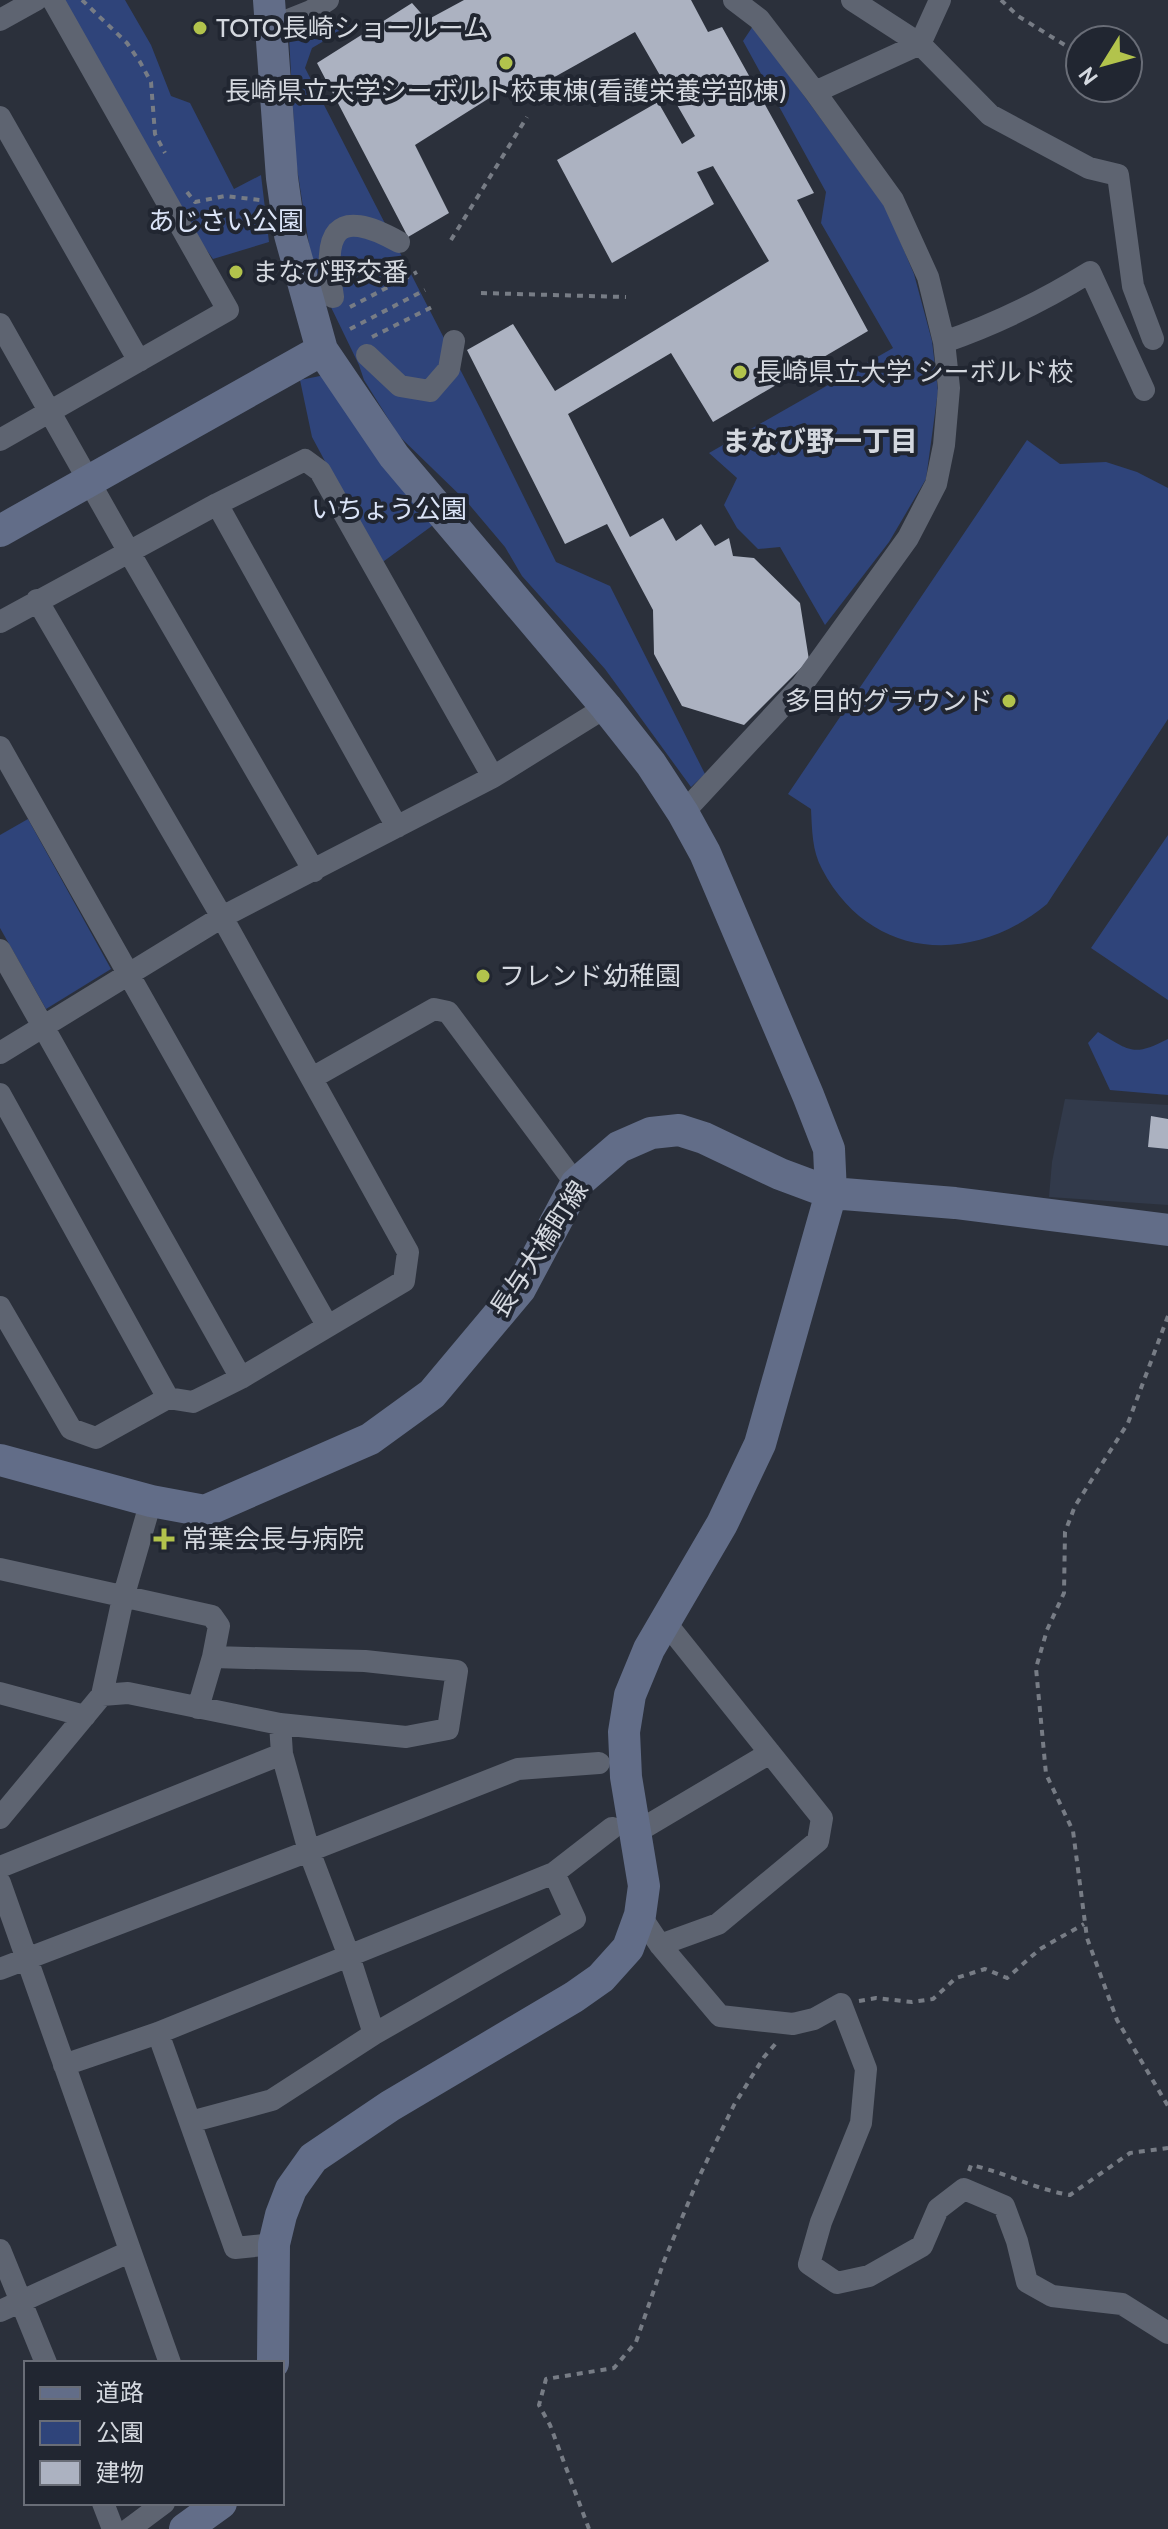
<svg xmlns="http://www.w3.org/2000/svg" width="1168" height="2529" font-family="Cabin,'Noto Sans JP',sans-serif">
<rect width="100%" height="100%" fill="#2b303b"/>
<path fill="#323a4b" d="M1065,1099L1168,1105V1205L1049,1197L1052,1162Z"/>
<path fill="#2f447a" d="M64,0H125L151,45L171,96L190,103L234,189L261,175L269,242L213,259L188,224Z
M351,25L312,48L305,68L481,410L556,562L610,586L705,774L691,787L605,669L522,576L505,547L467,502L399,436L364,380L359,365L313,270L296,162L289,37Z
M753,26L886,208L914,274L932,341L938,391L926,479L889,542L825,625L780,547L758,549L737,528L724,505L737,478L709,453L893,348L821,223L826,192L743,41Z
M320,376L335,379L440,520L380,564L312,437L300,380Z
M1027,440L1060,464L1106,462L1137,472L1168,488V719L1047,904C973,966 870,961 822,869C812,851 812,829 811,809L788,794Z
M28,819L111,969L46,1009L0,928V835Z
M1168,835V1000L1091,948Z
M1098,1032C1130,1051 1133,1057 1168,1039V1095L1110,1090L1088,1043Z"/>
<path fill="#acb2c1" d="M464,0H691L708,32L722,27L814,193L797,200L868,331L713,422L671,353L568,414L630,537L663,518L676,541L701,524L715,546L729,538L733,556L754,558L800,603L809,660L744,725L682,706L654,654L653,610L607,524L565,544L467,350L513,324L555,391L769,261L713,166L697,172L714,204L612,263L557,160L658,102L682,144L695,136L635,32L526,93L518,80L415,145L449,213L408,237L317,63L412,3L427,20Z
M1151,1116L1168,1119V1149L1148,1147Z"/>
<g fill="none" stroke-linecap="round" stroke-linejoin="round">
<path stroke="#777c85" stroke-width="4" stroke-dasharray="6 6" stroke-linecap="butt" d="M82,0L127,43L140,62L151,82L155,134L165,153
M1001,0L1018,16L1076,52H1080
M187,192L195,202L225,196L260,200
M451,240L527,117
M481,293L626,297
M350,307L417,272
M350,329L425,290
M372,337L434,306
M1168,1316L1128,1423L1075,1506L1065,1532L1064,1593L1047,1630L1036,1668L1046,1774L1073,1831L1087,1938L1117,2020L1168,2106
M859,2001L876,1998L912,2002L933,1999L956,1978L985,1969L1007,1978L1040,1949L1084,1924
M969,2171L971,2165C1007,2173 1034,2189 1070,2195L1130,2153L1168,2148
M589,2529L550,2425L539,2405L546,2379L614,2368L636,2342L664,2261L699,2177L734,2105L764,2057L778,2041"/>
<path stroke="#5e6471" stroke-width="22" d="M852,0L920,44L990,115L1089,168L1118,175L1133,286L1153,339
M0,20L36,0
M271,27L311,11L328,0
M815,92L920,44L940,0
M0,117L139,361
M333,297C323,234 333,205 399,242
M0,324L129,552L314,871
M944,342C996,324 1043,301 1090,272L1144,390
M367,355L400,386L430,391L449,369L454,341
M0,440L228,310L53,0
M217,504L397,827
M0,622L217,504L305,460L320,471L493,777
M0,747L327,1325
M683,813L802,685L908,538L936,484L944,445L949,388L944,342L928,277L893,200L815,92L759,19L734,0
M0,950L241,1378
M0,1053L222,917L493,777L606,707
M312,1078L434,1009L448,1012L576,1184
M0,1094L168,1398
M0,1307L71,1429L96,1438L168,1398L193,1402L241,1378L404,1281L408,1252L222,917L37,600
M0,1569L212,1616L219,1626L213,1657
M0,1693L85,1716
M102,1695L128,1693L280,1724L406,1737L448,1729L457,1671L365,1661L213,1657L198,1708
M282,1754L309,1851L349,1956L374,2034
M0,1818L102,1695L123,1598L151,1501
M635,1833L770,1753
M0,1867L282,1754L280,1724
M0,1883L170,2363
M640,1915L660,1945L720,2016L793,2024L814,2019L841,2004L866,2069L861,2123L821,2222L809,2264L837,2283L869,2276L922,2246L938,2209L964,2189L1004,2206L1017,2241L1027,2282L1052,2296L1122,2304L1168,2333
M660,1945L718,1924L818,1841L822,1818L666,1623
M0,1969L309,1851L518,1769L599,1763
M158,2033L190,2122L272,2100L374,2034L575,1919L554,1873
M64,2065L158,2033L554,1873L612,1828
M190,2122L235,2248L274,2244
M0,2250L46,2363
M0,2311L129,2252
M103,2503L113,2529
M129,2529L164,2503"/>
<path stroke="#626d88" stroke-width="32" d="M269,0L282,178L290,235L322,350L394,456L606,707L651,764L683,813L705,853L808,1095L829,1149L831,1193L760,1444L722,1524L649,1649L630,1695L624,1732L626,1777L644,1886L640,1915L628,1948L601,1978L574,1997L390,2106L313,2158L291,2189L281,2215L274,2244L273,2363
M0,531L322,350
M0,1460L151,1501L205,1511L370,1439L432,1394L520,1289L576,1184L619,1147L651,1133L679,1130L704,1138L780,1174L831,1193L955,1203L1168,1230
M185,2529L221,2503"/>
</g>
<g fill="#b2c34c" stroke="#212631" stroke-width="3">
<circle cx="200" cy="28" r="8"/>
<circle cx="506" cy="63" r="8"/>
<circle cx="236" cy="272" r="8"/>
<circle cx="740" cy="372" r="8"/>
<circle cx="1009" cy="701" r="8"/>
<circle cx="483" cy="976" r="8"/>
<path d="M160 1527h8v8h8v8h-8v8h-8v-8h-8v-8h8z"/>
</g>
<g text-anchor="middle" stroke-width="8" stroke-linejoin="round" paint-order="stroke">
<g font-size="26" fill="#d4d8df" stroke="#212631" text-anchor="start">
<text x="216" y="37">TOTO長崎ショールーム</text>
<text x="506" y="100" text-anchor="middle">長崎県立大学シーボルト校東棟(看護栄養学部棟)</text>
<text x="252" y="281">まなび野交番</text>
<text x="756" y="381">長崎県立大学 シーボルド校</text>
<text x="993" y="710" text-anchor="end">多目的グラウンド</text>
<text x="499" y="985">フレンド幼稚園</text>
<text x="182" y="1548">常葉会長与病院</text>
</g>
<g font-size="26" fill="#dbe4f8" stroke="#212631">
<text x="226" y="230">あじさい公園</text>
<text x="389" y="518">いちょう公園</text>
</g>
<g font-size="26" fill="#d4d8df" stroke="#212631">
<text transform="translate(539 1249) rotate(-57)" y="9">長与大橋町線</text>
</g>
<g font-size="28" font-weight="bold" fill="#d4d8df" stroke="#212631">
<text x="820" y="451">まなび野一丁目</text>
</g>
</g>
<rect x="24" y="2361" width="260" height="144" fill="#212631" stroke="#696d77" stroke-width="2"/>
<rect x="40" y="2387" width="40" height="12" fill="#626d88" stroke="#696d77" stroke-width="2"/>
<text x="96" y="2401" font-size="24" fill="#d4d8df">道路</text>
<rect x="40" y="2421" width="40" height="24" fill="#2f447a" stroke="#696d77" stroke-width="2"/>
<text x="96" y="2441" font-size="24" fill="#d4d8df">公園</text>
<rect x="40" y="2461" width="40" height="24" fill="#acb2c1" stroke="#696d77" stroke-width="2"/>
<text x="96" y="2481" font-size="24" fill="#d4d8df">建物</text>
<g transform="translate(1104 64) rotate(233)"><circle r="38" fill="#212631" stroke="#696d77" stroke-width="2"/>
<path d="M0-6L14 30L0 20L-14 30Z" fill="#b2c34c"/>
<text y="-12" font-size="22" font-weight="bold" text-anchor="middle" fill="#d4d8df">N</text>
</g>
</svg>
